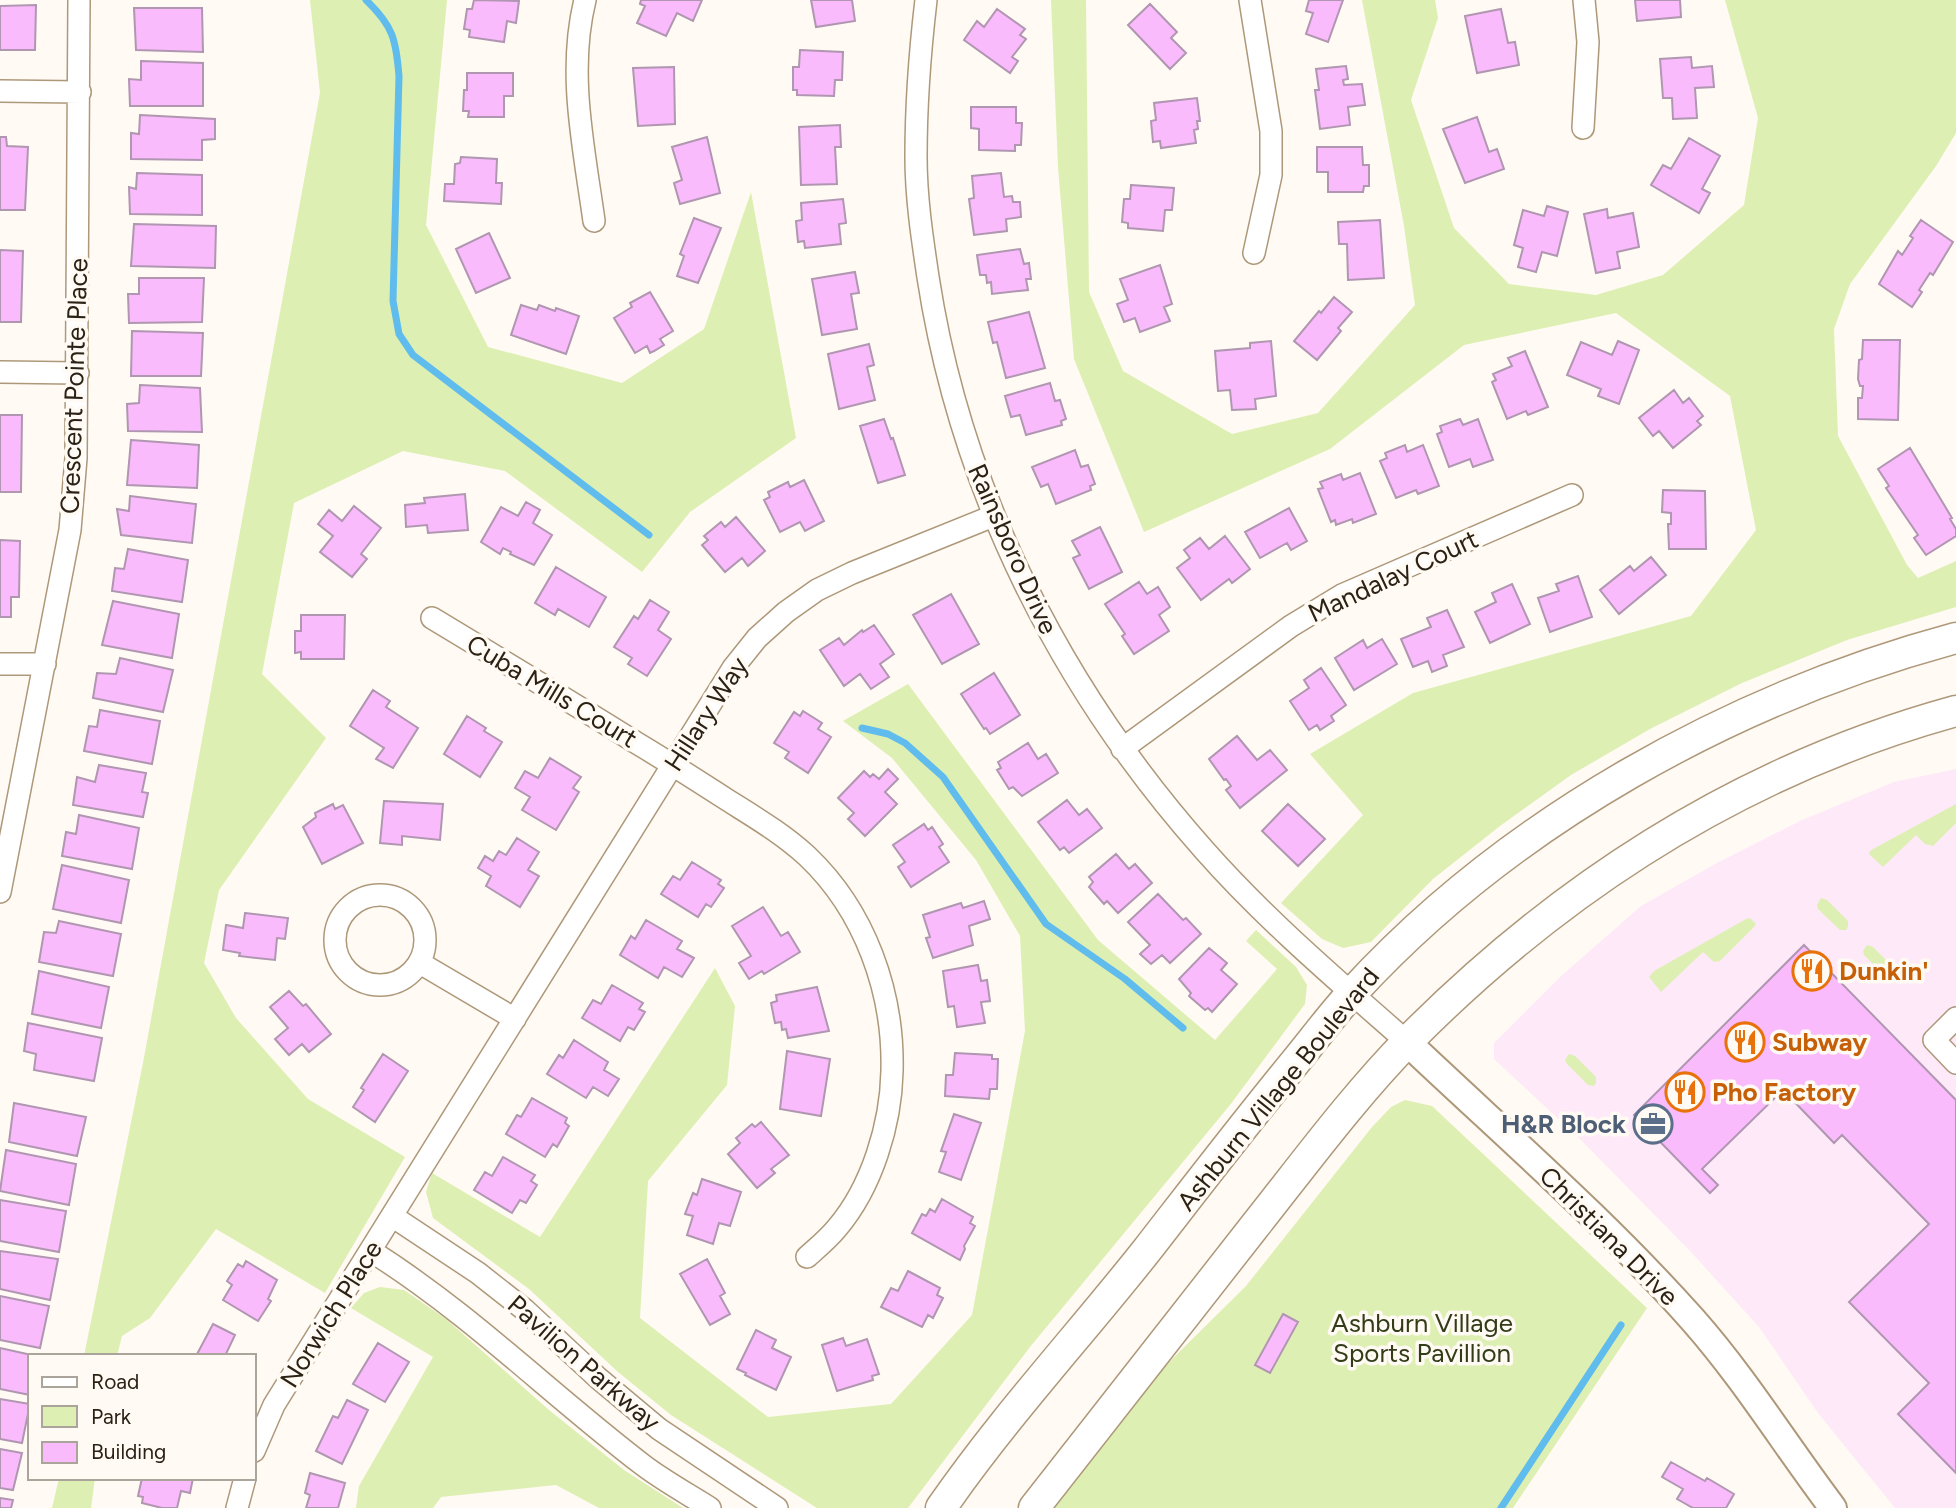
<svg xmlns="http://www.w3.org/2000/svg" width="1956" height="1508" font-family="Figtree,sans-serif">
<rect width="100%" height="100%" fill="#fffaf3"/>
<path fill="#fee9f9" d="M1956,769V1508H1895L1818,1413L1759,1327L1691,1252L1580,1139L1494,1059V1043L1560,977L1641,906L1717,863L1800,821L1894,782Z"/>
<path fill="#deefb3" d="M310,0H447L426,225L488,347L622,383L704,329L751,192L796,438L690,512L642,572L505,471L403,451L294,503L262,674L326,738L219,890L204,963L236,1018L308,1099L405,1157L325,1293L216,1229L150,1318L122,1336L117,1356H84L143,1063L320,93Z
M1051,0H1086L1089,292L1123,371L1232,434L1318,413L1415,305L1404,226L1362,0H1435L1438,18L1411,100L1454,228L1509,284L1596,295L1663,275L1744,205L1758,118L1725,0H1956V133L1936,166L1850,284L1834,329L1838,436L1907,565L1918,578L1956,561V607L1847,640L1742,683L1650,729L1571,775L1500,826L1433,879L1371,942L1343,948L1322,939L1281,903L1363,815L1310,754L1413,693L1691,616L1756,530L1730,396L1616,313L1464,345L1330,449L1144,532L1074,359L1058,167Z
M908,684L1098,940L1215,1040L1277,969L1246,941L1256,930L1296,967L1307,985L1305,1004L1230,1105L1030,1347L908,1508H817L671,1415L618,1372L529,1289L433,1218L426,1192L432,1173L540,1237L715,968L735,1006L727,1085L648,1181L640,1318L768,1417L891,1404L972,1315L1025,1031L1020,936L976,860L892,758L843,721Z
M1956,804V823L1933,846L1925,844L1916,835L1883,867L1870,855L1869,852L1873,849Z
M1821,898L1827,900L1848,921V927L1846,930H1840L1818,909L1817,905Z
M1750,918L1756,924L1754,927L1720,961L1714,962L1703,952L1661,992L1649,977L1654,971L1746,919Z
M1867,945L1873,947L1894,968L1895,971L1891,977L1885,976L1864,955L1863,951Z
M1569,1054L1575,1056L1596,1077V1083L1594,1086L1588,1085L1567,1064L1565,1060Z
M1405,1100L1432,1106L1647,1308L1513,1508H1050L1166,1365L1246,1286L1372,1127L1391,1107Z
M380,1287L404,1290L446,1319L549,1410L624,1470L683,1508H599L556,1485L441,1497L433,1508H356L359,1486L433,1357L351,1308L364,1293Z
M59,1478H95L91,1508H52Z"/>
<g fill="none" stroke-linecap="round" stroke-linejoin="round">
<path stroke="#60bcec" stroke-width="7" d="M366,0C393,26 396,39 399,76L393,301L399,334L413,355L649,535
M862,728L888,734L905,743L943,777L1046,924L1125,979L1183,1028
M1501,1508L1621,1325"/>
</g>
<path fill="#f9bbfc" stroke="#b096b1" stroke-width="2" d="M474,0L519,1L516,23L507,21L504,42L469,37L470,30L464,29L467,9H472Z
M641,0H702L693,21L677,13L666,36L637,23L645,6L640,4Z
M811,0H852L855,21L816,27Z
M1309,0H1343L1328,42L1306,34L1313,13L1306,11Z
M1635,0H1680L1681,17L1637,21Z
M1150,4L1177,32L1171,38L1186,53L1170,69L1128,25Z
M36,5L35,50H0V6Z
M134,8H202L203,52L136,50Z
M997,9L1025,29L1020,35L1026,39L1012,57L1018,61L1010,73L964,40L977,21L984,27Z
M1501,9L1508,43L1515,42L1519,65L1477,73L1465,16Z
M800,50L843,52L842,80H835L834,96L797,95V90H793V67H799Z
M1691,57L1692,68L1712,66L1714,87L1695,88L1697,118L1673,119L1672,98H1663L1660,59Z
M141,61L203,63V106H130L129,79L141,80Z
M1346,66L1348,79L1343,80L1344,85L1362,84L1365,105L1348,107L1350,125L1320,129L1315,90H1319L1316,69Z
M674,67L675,124L638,126L633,68Z
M467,73H513V96H504V117H468L469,111H463L464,90H467Z
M1197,98L1200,121H1197L1198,129L1194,130L1196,143L1161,148L1160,141L1153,142L1151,121L1156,120L1154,103Z
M971,107H1016V123H1022L1021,145H1015V151L979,150V129L971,128Z
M140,115L215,119V139L202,140V160L131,159V133L139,134Z
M1477,117L1489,152L1497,149L1504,169L1465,183L1443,129Z
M840,125L841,147H835L837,184L801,185L799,127Z
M0,137H6L7,146L28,147L25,210H0Z
M707,137L720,193L680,204L674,183L682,180L672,147Z
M1689,138L1720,156L1702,189L1710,193L1699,213L1651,185L1663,165L1671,169Z
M1317,147H1362L1363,165H1369V186H1364L1363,192H1328V172H1317Z
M461,157L497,159L496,183H502L501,204L444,201L445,184H454L455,164L460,163Z
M137,173L202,175V215L130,214L129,187L136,189Z
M1001,173L1004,197L1012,196L1013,202H1020L1021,217L1006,219L1007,231L974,235L969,199L974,198L972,176Z
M1131,185L1174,188L1172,210H1165L1163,231L1128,228V223L1122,222L1124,199H1130Z
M843,199L846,223L839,224L841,244L805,248L804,241L798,242L796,221L802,220L801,203Z
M1547,206L1568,212L1557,256L1542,252L1536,272L1518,267L1523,248L1514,245L1523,210L1544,216Z
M1607,209L1608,218L1633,213L1639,247L1617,252L1620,268L1596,273L1584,214Z
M694,218L721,228L698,283L677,276L684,256L680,254Z
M1380,220L1384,278L1348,280L1347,244H1339L1338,222Z
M1921,220L1953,242L1933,275L1930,273L1919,290L1922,292L1912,307L1879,284L1898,251L1902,255L1913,238L1910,236Z
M134,224L216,226L215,268L131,266Z
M489,233L510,278L476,293L456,249Z
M1020,249L1024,264L1029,263L1031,279H1026L1028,290L992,294L991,282L987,283L986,275H980L977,255Z
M0,250L23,251L21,322H0Z
M1160,265L1172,304L1164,307L1170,321L1140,332L1135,318L1124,322L1117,304L1128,300L1120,279Z
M855,272L859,293L851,294L857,329L822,335L812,279Z
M139,278H204L202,322L129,323L128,294H139Z
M650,292L673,331L660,339L664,345L654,351L650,353L647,346L635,353L614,318L632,307L630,303Z
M1334,297L1352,312L1338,328L1341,331L1317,360L1294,341L1319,311L1321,313Z
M521,305L537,310L539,305L555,311L556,308L579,316L566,354L511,335Z
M1029,312L1045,368L1006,378L997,342L993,343L988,322Z
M132,331L203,333L201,376H131Z
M1863,340H1900L1898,420L1858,419V398H1862L1863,386H1860L1858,379L1859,360L1862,359Z
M1271,341L1276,396L1255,399L1256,409L1232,410L1230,390L1218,391L1215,351L1250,348V343Z
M1618,341L1639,350L1619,404L1598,396L1601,389L1567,375L1581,342L1612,355Z
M869,344L874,365L867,367L875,400L839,409L828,354Z
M1525,351L1548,407L1528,415L1526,411L1507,419L1492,382L1496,380L1493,374L1512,366L1508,358Z
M1050,383L1055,401L1060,400L1066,419L1061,421L1062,425L1026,435L1020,415L1011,417L1005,396Z
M140,385L200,388L202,432L128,431L127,404L139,403Z
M1674,390L1683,403L1689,398L1703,416L1697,421L1701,425L1673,448L1659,431L1653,436L1639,418Z
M0,415H22L21,492H0Z
M884,419L891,439L893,438L905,475L878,483L860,426Z
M1460,419L1463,425L1478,419L1493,460L1473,467L1470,459L1449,467L1437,434L1442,432L1440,426Z
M131,440L199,445L197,488L127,485Z
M1405,445L1407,452L1423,445L1439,486L1418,494L1416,490L1396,498L1380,461L1387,458L1385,453Z
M1910,448L1952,518L1950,519L1956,529V536L1926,555L1914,538L1918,535L1886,488L1889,486L1878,469Z
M1075,450L1081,467L1088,465L1095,484L1090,486L1091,490L1056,504L1048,484L1041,487L1032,467Z
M1360,473L1376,514L1353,523L1352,519L1336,525L1335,520L1331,522L1318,489L1323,488L1320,482L1341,474L1343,480Z
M804,480L824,521L805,531L800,522L780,532L764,500L770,497L768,492L788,482L790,487Z
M1663,490L1705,491L1706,549H1669L1668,524H1671V513L1662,512Z
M465,494L468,530L428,533L427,525L406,527L405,505L425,503L424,498Z
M130,496L196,504L192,543L121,535L117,509L129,511Z
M526,502L540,510L533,523L552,535L534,565L510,554L511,552L503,548L500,554L481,542L501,507L518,516Z
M354,506L381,528L361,554L367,559L352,577L320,552L333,536L318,524L329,510L342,521Z
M1289,508L1307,541L1291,550L1287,543L1260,558L1245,532Z
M736,517L765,551L748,566L742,558L725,572L702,545L708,540L704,536L721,522L725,527Z
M1100,527L1122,572L1089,589L1073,558L1080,555L1072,541Z
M1225,536L1250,569L1232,583L1229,579L1201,600L1177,568L1190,558L1184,550L1200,538L1209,549Z
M0,540L20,541L19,597H11V617H0Z
M128,549L188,560L182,602L112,591L115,568L124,569Z
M1651,557L1666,575L1619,614L1600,590L1630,566L1634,571Z
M556,567L606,597L589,627L558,609L555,615L535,603Z
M1578,576L1592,617L1550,632L1538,598L1559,591L1556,584Z
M1139,582L1147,594L1158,587L1170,607L1159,615L1169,631L1134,654L1122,636L1125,634L1105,604Z
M1512,584L1530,624L1490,643L1475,612L1496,602L1492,593Z
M951,594L979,644L942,664L913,615Z
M650,600L669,612L658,630L671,639L647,676L628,664L632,658L614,647L634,616L638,619Z
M113,601L179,614L172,658L102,645Z
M1447,610L1464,647L1443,655L1447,666L1432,672L1428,661L1413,667L1401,639L1431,627L1427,618Z
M301,615H345L344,659H301V652L295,653V631H301Z
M874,625L894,654L880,664L889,677L871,689L860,674L844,686L820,650L839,638L844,645L862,630L863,632Z
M1382,639L1397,664L1354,690L1335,658L1363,640L1367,648Z
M120,658L173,670L163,712L93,698L97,673L116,674Z
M1321,668L1346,705L1331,716L1334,721L1320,730L1317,725L1309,730L1290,701L1309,688L1304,680Z
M994,673L1020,715L990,734L986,728L984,729L961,694Z
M373,690L390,701L386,707L418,728L393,768L376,759L384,748L350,726Z
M100,710L160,721L152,764L84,751L89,726L97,727Z
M803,711L822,723L818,729L831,737L808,773L785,758L789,752L774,743L794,712L800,716Z
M467,716L486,728L484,731L502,742L480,777L444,754Z
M1237,736L1257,760L1270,750L1287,770L1240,808L1226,790L1231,786L1226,779L1224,780L1209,759Z
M1028,743L1038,759L1046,754L1058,773L1022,796L1013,787L1009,789L997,770L1001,768L998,762Z
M550,758L581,777L573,788L579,792L556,830L522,810L530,797L515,788L525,771L538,778Z
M99,765L146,773L142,792L148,793L143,817L73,805L77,777L95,782Z
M888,769L898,779L885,792L897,804L865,836L848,819L854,813L838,798L864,771L870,777L873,774L879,779Z
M1067,800L1079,815L1087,809L1102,828L1069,853L1064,847L1060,850L1038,822Z
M384,801L443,804L440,840L402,836V845L380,843Z
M333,804L335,809L343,805L363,843L322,864L303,827L316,817L315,813Z
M1288,804L1325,839L1298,866L1262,831Z
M79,815L139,828L132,869L62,856L66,832L76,834Z
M924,824L928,830L932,827L943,844L939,847L949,862L911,887L898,867L905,862L893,845Z
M517,838L539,852L528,870L539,876L520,907L486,886L491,876L478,868L485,856L493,861L499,851L506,855Z
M1116,854L1129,869L1135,864L1152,883L1118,913L1107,901L1104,904L1089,887L1093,882L1089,877Z
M692,862L721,880L718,884L724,888L711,907L706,904L698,917L661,894L673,876L680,880Z
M62,865L129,880L121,923L53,909Z
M1158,894L1183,920L1186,918L1201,934L1170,963L1162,955L1151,964L1140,954L1150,945L1128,922Z
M984,901L990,919L969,926L973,945L933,958L926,938L930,937L923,915L961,903L963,908Z
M763,907L781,936L788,932L800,952L764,974L762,971L749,979L739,963L751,956L732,926Z
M245,913L288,918L285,939L277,938L275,960L239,956L240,953L223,950L226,925L243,928Z
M646,920L682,941L677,949L694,958L682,977L664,967L658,978L620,955L631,936L635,939Z
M59,921L121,934L113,976L39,962L44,932L56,933Z
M1804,945L1956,1100V1473L1898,1414L1929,1383L1849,1302L1929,1224L1842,1135L1834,1143L1783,1090L1702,1169L1718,1185L1710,1193L1634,1115Z
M1209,948L1227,963L1221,970L1237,984L1212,1012L1208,1008L1205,1010L1189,996L1191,993L1179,979Z
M978,965L981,981L987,980L990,1001L981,1002L985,1023L957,1027L954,1006L948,1007L943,971Z
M39,971L109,987L101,1028L32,1014Z
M612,985L643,1003L639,1009L645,1012L634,1030L628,1027L620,1041L582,1018L593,1000L601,1004Z
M817,987L829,1031L788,1038L786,1029L782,1030L781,1022L775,1023L771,1003L777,1001L776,995Z
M289,991L303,1006L306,1004L331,1034L309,1052L302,1044L289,1055L275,1039L288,1028L270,1007Z
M28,1023L102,1038L94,1081L34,1070L36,1054L24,1051Z
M574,1040L608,1062L604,1070L619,1079L608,1096L593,1087L586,1098L547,1074L559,1055L563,1058Z
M787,1051L830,1059L821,1116L780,1109Z
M955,1053L992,1055V1059H998L997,1089H990L989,1099L945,1096L946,1075H953Z
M383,1054L408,1071L375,1122L353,1107L364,1090L361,1088Z
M532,1098L567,1118L565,1123L569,1126L557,1147L553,1144L545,1157L506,1134L517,1115L521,1117Z
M14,1103L86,1117L77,1156L9,1142Z
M954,1114L981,1123L961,1180L939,1172L946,1152L941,1151Z
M761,1122L789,1155L771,1169L775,1173L757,1188L728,1154L740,1143L736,1138L752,1124L755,1127Z
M6,1150L76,1164L69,1205L0,1191Z
M503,1157L535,1175L531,1181L537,1185L526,1203L520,1200L512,1213L474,1190L485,1172L492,1176Z
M702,1179L741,1192L730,1226L719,1223L713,1244L687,1235L693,1216L685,1214L693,1193L697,1195Z
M942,1199L973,1217L970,1223L975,1226L964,1246L965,1249L960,1260L912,1233L922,1214L926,1216L930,1209L935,1212Z
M0,1200L66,1211L59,1252L0,1241Z
M0,1251L58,1259L50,1300L0,1289Z
M707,1259L725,1293L720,1296L730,1314L710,1325L680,1274Z
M246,1261L277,1280L268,1299L271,1301L258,1321L223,1300L232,1285L227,1281L238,1264L243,1267Z
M908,1271L940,1288L937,1295L943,1298L933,1318L928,1315L922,1327L881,1307L891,1288L898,1291Z
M0,1296L49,1306L40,1348L0,1340Z
M1283,1314L1298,1322L1270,1373L1255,1365Z
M213,1324L235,1335L225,1356H196Z
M756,1330L776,1340L772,1348L791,1357L776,1390L745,1375L746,1373L737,1369Z
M843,1338L846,1346L867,1339L879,1374L872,1376L873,1380L837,1391L822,1345Z
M378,1343L409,1362L385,1402L353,1384Z
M0,1348L36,1356H30V1395L0,1389Z
M0,1399L30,1404L22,1443L0,1439Z
M347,1400L368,1410L342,1464L316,1451L333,1416L338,1418Z
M0,1449L22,1453L13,1490L0,1488Z
M1671,1462L1705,1481L1707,1478L1734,1494L1726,1508H1693L1677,1499L1683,1489L1662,1477Z
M310,1473L345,1483L338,1508H306L310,1495L305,1493Z
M142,1478H193L190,1493L181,1491L177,1508H162L142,1503L143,1497L138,1496Z
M0,1498L13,1500L11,1508H0Z"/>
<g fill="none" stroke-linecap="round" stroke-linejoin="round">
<g stroke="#ae987a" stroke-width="24">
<path id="minor" d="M585,0C567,73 584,148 594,221
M926,0C920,51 916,105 916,157C916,197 922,237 928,277C961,492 1061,689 1205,851C1266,920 1338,981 1407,1042
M1250,0L1271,131V175L1254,253
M0,91L80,92
M1583,128L1588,42L1584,0
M0,372L78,373
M432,618C500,659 568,700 635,742C667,761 698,781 729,801C756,818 783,834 807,856C865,911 894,992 892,1071C891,1124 872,1187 837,1228C828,1239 817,1248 807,1257
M0,664H45
M1122,749L1291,626L1342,595L1572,495
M0,892L70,530L76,458L79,0
M335 940a45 45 0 1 1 90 0a45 45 0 1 1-90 0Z
M420,963L515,1019
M1956,1018L1934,1040L1956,1063
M392,1216L478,1273L525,1310L598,1378L659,1429L777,1508
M371,1251C471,1314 550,1394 643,1465C664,1481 688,1494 710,1508
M254,1451L274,1405L733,668L757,638L786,612L817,590L852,573L993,516
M237,1508L245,1478"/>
</g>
<g stroke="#ae987a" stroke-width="30">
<path id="tertiary" d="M1407,1042C1503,1133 1605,1221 1693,1320C1745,1379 1786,1446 1833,1508"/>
</g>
<g stroke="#ae987a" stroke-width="33">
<path id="secondary" d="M941,1508C1004,1417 1079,1336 1147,1250C1196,1187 1245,1123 1296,1061C1315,1038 1333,1013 1353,992C1510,821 1733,698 1956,638
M1034,1508C1107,1414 1181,1321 1254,1227C1304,1164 1353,1097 1410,1039C1563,885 1745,769 1956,711"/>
</g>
<use href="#minor" stroke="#fff" stroke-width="21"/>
<use href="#tertiary" stroke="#fff" stroke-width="26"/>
<use href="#secondary" stroke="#fff" stroke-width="30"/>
</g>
<defs>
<g id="restaurant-ring" transform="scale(2.0125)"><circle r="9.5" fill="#fffaf3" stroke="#e8710a" stroke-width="1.5"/><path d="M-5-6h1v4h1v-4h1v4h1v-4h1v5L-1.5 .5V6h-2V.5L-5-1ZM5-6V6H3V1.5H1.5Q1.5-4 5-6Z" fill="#e8710a"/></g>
<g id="office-ring" transform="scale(2.0125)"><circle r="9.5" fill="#fffaf3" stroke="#5c6f8a" stroke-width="1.5"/><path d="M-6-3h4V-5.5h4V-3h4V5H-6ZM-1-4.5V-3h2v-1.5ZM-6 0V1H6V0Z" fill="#5c6f8a"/></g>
</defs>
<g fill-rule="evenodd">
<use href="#restaurant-ring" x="1812" y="971"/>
<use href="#restaurant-ring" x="1745" y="1042"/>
<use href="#restaurant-ring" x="1685" y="1092"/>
<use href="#office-ring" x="1653" y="1124"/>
</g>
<g text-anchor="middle" stroke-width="7" stroke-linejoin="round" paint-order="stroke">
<g font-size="26" fill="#2b2216" stroke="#fffaf3">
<text transform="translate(74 386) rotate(-88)" y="9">Crescent Pointe Place</text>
<text transform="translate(1013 549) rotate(66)" y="9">Rainsboro Drive</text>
<text transform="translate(1393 576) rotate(-25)" y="9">Mandalay Court</text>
<text transform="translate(552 691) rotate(31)" y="9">Cuba Mills Court</text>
<text transform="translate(706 714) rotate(-57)" y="9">Hillary Way</text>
<text transform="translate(1278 1089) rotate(-51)" y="9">Ashburn Village Boulevard</text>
<text transform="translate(1609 1236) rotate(45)" y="9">Christiana Drive</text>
<text transform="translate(331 1314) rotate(-58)" y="9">Norwich Place</text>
<text transform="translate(584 1363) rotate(41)" y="9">Pavilion Parkway</text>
</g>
<g font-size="26" font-weight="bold" fill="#c56008" stroke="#fffaf3" text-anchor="start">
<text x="1839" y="980">Dunkin'</text>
<text x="1772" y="1051">Subway</text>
<text x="1712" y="1101">Pho Factory</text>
</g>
<g font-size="26" font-weight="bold" fill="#4e5e75" stroke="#fffaf3" text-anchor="end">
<text x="1626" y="1133">H&amp;R Block</text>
</g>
<g font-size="26" fill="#333c18" stroke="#fffaf3">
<text x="1422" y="1332">Ashburn Village<tspan x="1422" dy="30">Sports Pavillion</tspan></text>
</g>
</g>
<rect x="28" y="1354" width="228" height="126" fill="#fffaf3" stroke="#aaa49b" stroke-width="2"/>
<rect x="42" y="1377" width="35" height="10" fill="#ffffff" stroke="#aaa49b" stroke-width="2"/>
<text x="91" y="1389" font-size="21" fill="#2b2216">Road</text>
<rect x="42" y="1406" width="35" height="21" fill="#deefb3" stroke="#aaa49b" stroke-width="2"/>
<text x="91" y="1424" font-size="21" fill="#2b2216">Park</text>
<rect x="42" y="1442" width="35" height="21" fill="#f9bbfc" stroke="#aaa49b" stroke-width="2"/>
<text x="91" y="1459" font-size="21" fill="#2b2216">Building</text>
</svg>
